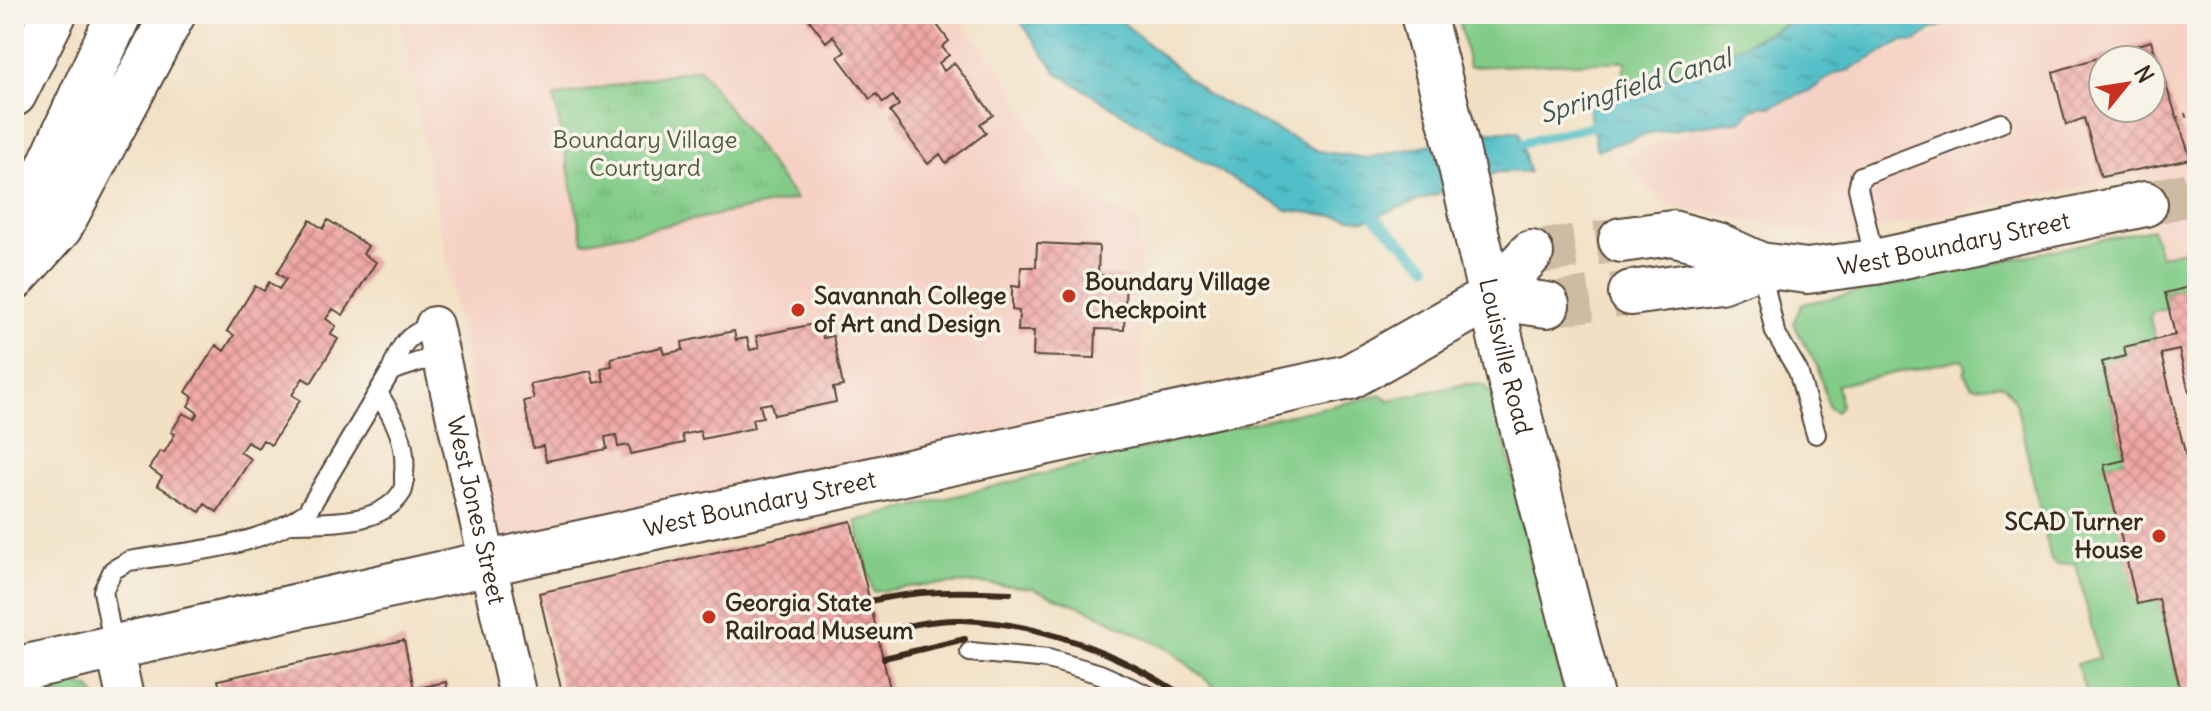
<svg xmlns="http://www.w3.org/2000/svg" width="2211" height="711" font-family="Delius,sans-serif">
<defs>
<pattern id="park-tufts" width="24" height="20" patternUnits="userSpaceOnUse" patternTransform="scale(2)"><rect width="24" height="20" fill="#82cc88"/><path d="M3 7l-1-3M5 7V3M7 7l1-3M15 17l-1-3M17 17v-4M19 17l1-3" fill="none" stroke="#71af75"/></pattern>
<pattern id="water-ripples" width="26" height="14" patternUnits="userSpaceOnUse" patternTransform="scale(2)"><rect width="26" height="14" fill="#50bec7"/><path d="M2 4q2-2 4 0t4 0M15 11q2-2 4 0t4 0" fill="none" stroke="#449ba1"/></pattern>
<pattern id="building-cross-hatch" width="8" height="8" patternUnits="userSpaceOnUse" patternTransform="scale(2)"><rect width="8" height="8" fill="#f0a6a4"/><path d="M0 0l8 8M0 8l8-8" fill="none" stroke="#c48785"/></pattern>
</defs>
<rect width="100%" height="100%" fill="#f7f3e8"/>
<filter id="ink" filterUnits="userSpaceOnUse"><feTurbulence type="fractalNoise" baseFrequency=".0125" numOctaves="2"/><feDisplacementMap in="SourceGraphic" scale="16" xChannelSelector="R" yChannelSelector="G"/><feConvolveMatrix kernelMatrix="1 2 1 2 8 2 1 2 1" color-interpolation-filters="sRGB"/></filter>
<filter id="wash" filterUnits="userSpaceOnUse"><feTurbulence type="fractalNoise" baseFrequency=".006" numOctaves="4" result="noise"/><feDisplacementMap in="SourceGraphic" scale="32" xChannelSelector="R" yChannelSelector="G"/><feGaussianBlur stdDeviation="1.8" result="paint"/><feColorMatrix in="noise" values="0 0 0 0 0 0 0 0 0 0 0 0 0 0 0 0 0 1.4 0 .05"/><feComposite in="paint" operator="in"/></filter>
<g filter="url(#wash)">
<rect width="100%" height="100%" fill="#f2e0c4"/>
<path fill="#f6d1c5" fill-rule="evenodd" d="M399,14H954L996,62L1065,184L1139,223L1142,397L501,542Z
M1987,14H2197V164L2185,166L2197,202V697H2106L2007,274L2158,238L2139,175L1836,237L1665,205L1621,158ZM2103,60H2151V108H2103Z"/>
<path fill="#82cc88" stroke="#5e7b53" stroke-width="2" d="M1458,14H1809L1722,55L1642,88L1623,74L1626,61L1469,67Z
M2152,229L2160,256L2183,250L2191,274L2197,273V285L2165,293L2169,308L2153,312L2150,318L2155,340L2126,356L2102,363L2125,460L2104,465L2159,599L2181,695L2087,697L2077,664L2099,658L2076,563L2056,565L2051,560L2017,407C2001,370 1997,390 1972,386L1964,372L1966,366L1962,359L1837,385L1841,406L1836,412L1829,408L1817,366L1793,323L1802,304Z
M1465,384L1483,385L1494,397L1565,697H1227L1170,650L1089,610L1032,588L977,583L924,585L873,592L856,521L1198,435L1381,395L1389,400Z
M73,682L90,688L96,697H14V691L46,684Z"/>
<path fill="url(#park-tufts)" stroke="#5e7b53" stroke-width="2" d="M699,68L796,199L583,242L554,97Z"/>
<path fill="url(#water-ripples)" stroke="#467472" stroke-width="2" d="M1015,14H1113L1208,95L1318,151L1367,158L1493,131H1519L1529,172H1498L1365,220L1287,210L1167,141L1057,73Z
M1809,14H1971L1930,30L1916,42L1902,41L1850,70L1835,73L1811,90L1771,107L1763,105L1751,110L1743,120L1654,132L1597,150L1588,106C1664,81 1737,48 1809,14Z"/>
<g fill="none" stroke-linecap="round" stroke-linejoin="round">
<path stroke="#50bec7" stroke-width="10" d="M1512,145L1605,123
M1374,217L1427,266"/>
</g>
<g id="blocks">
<path fill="url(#building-cross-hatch)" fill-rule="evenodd" d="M805,14H929L949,41L942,47L949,55L939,63L944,71L954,63L993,115L980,124L986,133L946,163L940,154L928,164L890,112L899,105L893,96L883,103L877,94L870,99L838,57L845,52L833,36L826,42Z
M2151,41L2191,159L2101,177L2084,118L2066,125L2053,72ZM2103,60H2151V108H2103Z
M310,220L323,229L328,220L368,246L363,254L376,262L343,315L333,309L326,319L336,326L330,334L338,339L311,383L303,378L292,395L300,400L271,445L263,440L258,448L247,442L240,452L251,459L217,512L205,504L200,512L157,485L162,477L149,468L160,451L164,453L175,434L171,432L183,413L194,419L198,413L188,406L193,397L186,392L216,345L224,351L234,335L227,331L255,286L264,291L269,282L279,289L286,279L277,273Z
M1037,243L1099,246L1098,275L1126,277L1124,330L1096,329L1095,358L1033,356L1034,331H1018L1019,311L1012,310V286L1020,287L1021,267H1036Z
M2197,285V390L2189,392L2179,350L2161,354L2190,473L2197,471V697H2182L2159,599L2137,604L2104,465L2125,460L2102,362L2126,356L2124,347L2175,335L2165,293Z
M819,323L823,338L833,336L843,386L833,388L836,402L774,415L771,403L760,405L763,417L752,419L754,428L702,439L700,431L682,435L684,443L631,454L629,445L618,447L616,435L605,437L607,449L546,461L543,446L533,448L524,401L534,399L530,384L591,371L594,383L604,381L601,368L612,366L611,358L662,347L664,354L683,350L682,342L734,331L736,340L747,338L750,350L759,348L756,336Z
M851,521L892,697H563L539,593Z
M404,640L414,689L446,682L449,697H222L218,680Z"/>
</g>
</g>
<g filter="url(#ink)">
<use href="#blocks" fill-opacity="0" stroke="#564537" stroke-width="2"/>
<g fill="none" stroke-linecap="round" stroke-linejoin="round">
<path stroke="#cdbca3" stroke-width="44" stroke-dasharray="44 22" stroke-linecap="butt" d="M2145,204L2197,192
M1531,253L1621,240
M1547,305L1631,293"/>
<g stroke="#564537" stroke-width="22">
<path id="lane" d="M1875,262L1858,188L1861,176L2001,123
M1760,265L1775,332L1798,371L1816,434
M434,325C406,335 401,344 391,371L421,361L442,360
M292,523C326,522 381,526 402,492C405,487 404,479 404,474C407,441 395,420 378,393
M114,647L103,591L113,570L129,561C189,551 257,549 307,512L391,371
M970,652L1048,659L1100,674L1152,697"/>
</g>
<g stroke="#564537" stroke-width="40">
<g id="street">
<path id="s1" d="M434,325L518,697"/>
<path d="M114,647L125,697"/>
</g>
</g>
<g stroke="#564537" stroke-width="48">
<g id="secondary">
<path id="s2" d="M1423,14L1454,136L1507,367L1591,697"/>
<path id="s3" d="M1621,240L1672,233L1717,245L1760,265L1807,271L1875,262L2145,204"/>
<path d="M1631,293L1720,281L1760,265"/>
<path d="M1491,297L1547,305"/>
<path id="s4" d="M14,670L529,554L1349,377L1491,297L1531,253"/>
</g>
</g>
<g stroke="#564537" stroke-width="48">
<path id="highway" d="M14,94L54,14
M14,243L119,14
M14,278L60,227L173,14"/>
</g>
<path stroke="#564537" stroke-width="5" stroke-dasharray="2 6" stroke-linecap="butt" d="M2177,118L2197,112"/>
<use href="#lane" stroke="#fff" stroke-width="18"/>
<use href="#street" stroke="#fff" stroke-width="36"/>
<use href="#secondary" stroke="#fff" stroke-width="44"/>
<use href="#highway" stroke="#fff" stroke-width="44"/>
<path stroke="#3b2a1e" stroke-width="6" d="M870,601C917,590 962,591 1010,593
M878,633C905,626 934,619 962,620C1041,623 1120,653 1185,697
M884,658L965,639"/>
</g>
</g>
<g fill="#c8321e" stroke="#f7f3e8" stroke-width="3">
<circle cx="1069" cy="296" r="8"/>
<circle cx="798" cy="310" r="8"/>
<circle cx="2159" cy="536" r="8"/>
<circle cx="709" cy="617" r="8"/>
</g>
<g text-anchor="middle" stroke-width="7" stroke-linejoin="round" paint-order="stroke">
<g font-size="24" fill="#505b3e" stroke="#f7f3e8">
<text x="645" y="148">Boundary Village<tspan x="645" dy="28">Courtyard</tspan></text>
</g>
<g font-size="24" fill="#3b2a1e" stroke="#f7f3e8">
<text dy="8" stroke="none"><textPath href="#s3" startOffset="342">West Boundary Street</textPath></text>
<text dy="8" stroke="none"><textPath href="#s2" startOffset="352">Louisville Road</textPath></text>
<text dy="8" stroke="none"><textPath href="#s4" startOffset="764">West Boundary Street</textPath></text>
<text dy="8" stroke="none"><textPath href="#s1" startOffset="190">West Jones Street</textPath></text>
</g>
<g font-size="24" font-weight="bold" fill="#3b2a1e" stroke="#f7f3e8" text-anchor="start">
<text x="1085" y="290">Boundary Village<tspan x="1085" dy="28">Checkpoint</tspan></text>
<text x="814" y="304">Savannah College<tspan x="814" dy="28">of Art and Design</tspan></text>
<text x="2143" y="530" text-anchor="end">SCAD Turner<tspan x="2143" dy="28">House</tspan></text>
<text x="725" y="611">Georgia State<tspan x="725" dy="28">Railroad Museum</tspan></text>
</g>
<g font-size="26" font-style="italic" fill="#415651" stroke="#f7f3e8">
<text transform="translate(1635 86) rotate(-17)" y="9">Springfield Canal</text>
</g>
</g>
<rect width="2211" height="711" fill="none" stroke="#f7f3e8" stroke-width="48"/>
<g transform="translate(2127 84) rotate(60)"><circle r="38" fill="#f7f3e8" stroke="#aca397" stroke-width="2"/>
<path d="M0-6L14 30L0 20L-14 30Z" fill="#c8321e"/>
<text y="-12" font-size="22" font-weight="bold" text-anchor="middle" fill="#3b2a1e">N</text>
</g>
</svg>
